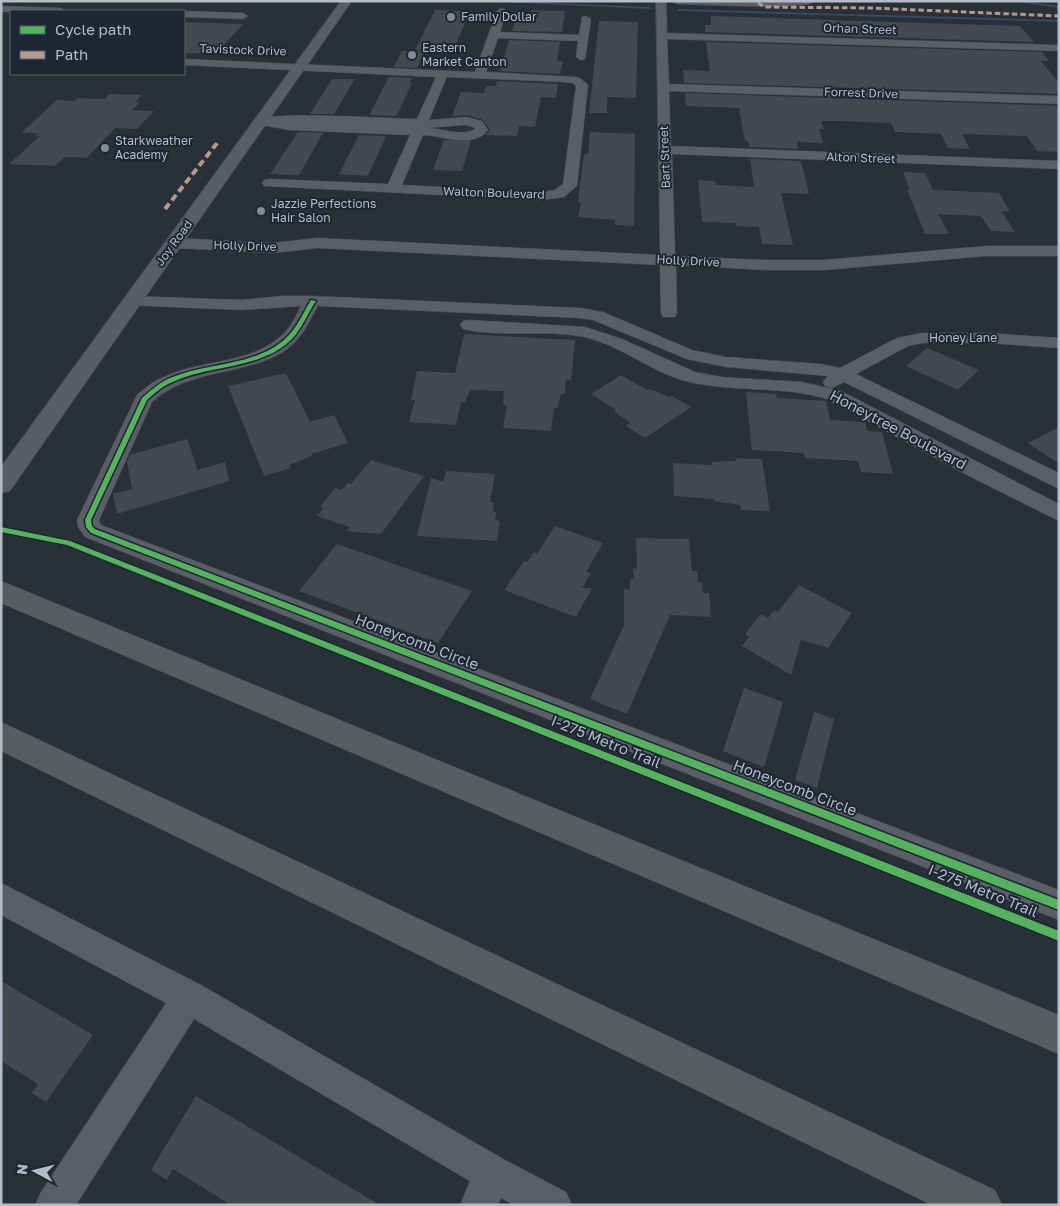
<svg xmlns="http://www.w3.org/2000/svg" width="1060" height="1206" font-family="'Golos Text',sans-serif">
<rect width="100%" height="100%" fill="#2a3038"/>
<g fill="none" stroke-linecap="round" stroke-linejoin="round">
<path fill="#384963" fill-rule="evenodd" d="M508,1L650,7L651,8L650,9L481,1Z
M1022,1L1059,6V8L1013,1Z
M677,9L1059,20V22L678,11Z"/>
</g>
<path fill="#444950" d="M435,10L470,11L453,51L415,50Z
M532,10L565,11L562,32L512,31L517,16H530Z
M711,16L1020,26L1034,42L705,32V25H711Z
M599,21L638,22L636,98L607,97V113H589Z
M184,22L243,24L216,54L184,53Z
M509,40L560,42L557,61H563L560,74L500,71Z
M706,42L1042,52L1049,61H1041L1059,83V94L684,83L683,70L710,71Z
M402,51H425L417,68L394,67Z
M389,77L412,78L409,83H412L398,113L395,116L369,115Z
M332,79H355L334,114H310Z
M497,81L558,84L556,98L541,97L535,127L519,126L517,136L485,135L490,130L482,119L466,115L452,116L461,92L484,93L486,86H496Z
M685,93L1059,106V152L1037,151L1027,136L962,134L970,149L948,148L941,134L895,132L891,123L836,121H821L824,129H819L823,143L797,142L798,149L749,147L748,141H745L739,108L686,106Z
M110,94L142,95L135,102H140L132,110L154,111L137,129L115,128L87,158L65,157L55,166L9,164L40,136H35L38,133H21L57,100L75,101L78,98L104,99Z
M298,132L323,133L299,175L270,174Z
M590,132L635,134L634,226L615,225V220L578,217L581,202H578L584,154H588Z
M359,135L386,136L368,176L339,174Z
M444,140L471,141L462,171L433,170Z
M750,159L801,161L809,194L781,193L793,245L762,244L759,227L736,226L735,223L702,222L698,180L715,181L716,185L754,187Z
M903,172L925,173L933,190L999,193L1010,211H1001L1015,232L991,231L981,216L938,214L949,234H925L907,189L910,190Z
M464,334L575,340L571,381L566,379L565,394H561L557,408H554L551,431L503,428L507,406L503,405L504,391L470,390L465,402H461L456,425L409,422L415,400H411L417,371L455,373Z
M927,348L979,370L958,390L906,366Z
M286,373L310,422L334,415L348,443L311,454L312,456L289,465L291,468L264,476L228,386Z
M621,375L647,390L650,389L669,397L672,396L691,407L645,438L626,426L630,423L614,411L616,410L591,394Z
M746,392L776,394L777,398L826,401L830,420L865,422L867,431L882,432L893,474L861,472L858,461L805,458L804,453L752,450Z
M1059,427V464L1028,443Z
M187,439L198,470L225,462L229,481L117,514L113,494L132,489L127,462L130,455Z
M736,458L762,459L770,511L741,510L740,505L714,501V499L674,496L673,463L712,465L711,462L736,461Z
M371,460L424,476L381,534L347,531L350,527L317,516L324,508L320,507L335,488L342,490L348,483L351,484Z
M446,471L495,474L490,502H494L493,511L496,512L495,520L500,521L497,541L417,536L431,478L443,482Z
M555,526L603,543L586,572L591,573L582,588H592L576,617L504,590L524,561L527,562L534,552L537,554Z
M636,538L689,539L692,571H697L698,582H702L703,593H709L711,617L670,615L627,714L590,699L624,625V589L630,590V579H634L633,568L637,569Z
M337,544L417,572L472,591L438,643L299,591Z
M799,585L852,613L828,648L801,640L791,675L742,646L749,637L745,634L761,614L768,618L774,610L778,612Z
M744,688L783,702L764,767L723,751Z
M814,712L834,719L817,788L795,780Z
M1,981L93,1035L46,1102L32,1093L38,1084L1,1061Z
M196,1096L380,1205H231L173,1169L167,1180L151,1170Z"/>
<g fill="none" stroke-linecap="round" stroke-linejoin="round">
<g stroke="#484c53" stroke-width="1">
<path id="street" d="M656,1H666L667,33L1059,45V51L667,39L669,84L1059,96V104L669,91L671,146L1059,161V169L672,154L675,256L765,260H824L986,246H1059V256H986L824,270H765L676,265L677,313L675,317H663L661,313L660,265L317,248L274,253L174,248L169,246L166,243L169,240L174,238L274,243L317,238L660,255Z
M672,1H815L810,4L775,7L677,4Z
M1,6L61,8L66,11L1,12Z
M502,8L507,11L500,32L579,35L582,17L586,16L591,19L585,59L581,60L576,57L578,41L498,38L486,72L576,77L580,78L588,85L577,186L564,197L541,200L264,186L262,183L264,180L269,179L388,184L410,135L289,130L257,124L255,121C264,110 394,119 417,119L436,77L184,65V59L475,72L497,11ZM447,77L564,82L573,83L576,86L563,184L555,190L541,192L402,185L423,135C443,136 474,149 488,130L482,121L466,117L429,120ZM466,125L473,127L475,129C462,137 441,128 426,128Z
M183,11H184L243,13L248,16L243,19L184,17Z
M132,296L241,300L282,296H313L580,308L603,312L692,350L726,357L821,364L840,368L897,338L923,333H986L1059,338V348L986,343H923L908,346L856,374L1059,473V489L844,382L832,388L825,386L823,382L828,376L726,367L687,359L593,320L580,318L318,306C311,318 305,332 295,342C260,378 194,364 152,402L99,520L101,525L1059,890V920L85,537L78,527L77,520L137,395C146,387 155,380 166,376C203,359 252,364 282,335C291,327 296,316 301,306L241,310L126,305L124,301L126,297Z
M469,320L585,327L622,339L695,372L721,377L802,382L841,391L1059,504V521L969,476L827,399C781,385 732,393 685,381C650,371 620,345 584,337C545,329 501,338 463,329L460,325L463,321Z
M1,883L201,985L505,1160L566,1192L572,1205H514L501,1198L498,1205H460L470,1181L194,1019L76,1205H35L41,1192L166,1003L1,915Z"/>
</g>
<g stroke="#484c53" stroke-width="1">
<path id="secondary" d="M341,1H352L10,491L1,493V467Z"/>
</g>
<g stroke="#474c53" stroke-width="1">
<path id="highway" d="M1,581L1059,1015V1054L1,603Z
M1,722L995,1190L1002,1205H932L1,751Z"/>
</g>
<use href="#street" fill="#5a5e66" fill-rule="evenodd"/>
<use href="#secondary" fill="#595d64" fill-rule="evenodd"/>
<use href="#highway" fill="#5a5d60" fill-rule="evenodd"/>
<path stroke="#b69a8f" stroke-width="3" stroke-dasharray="5.5 3" stroke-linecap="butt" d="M758,3L765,7L871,8L1059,16"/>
<path stroke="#b69a8f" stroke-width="4" stroke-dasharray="7 4" stroke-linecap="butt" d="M165,209L218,142"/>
<g stroke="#1d2633" stroke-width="3">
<path id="cycleway" d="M311,300L316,301C307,314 302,329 291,340C261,369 211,365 175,381C164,385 156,392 147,400L91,520L92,526L95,529L1059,900V910L91,533L86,527L85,520L142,398C151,390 159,383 170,378C207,362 255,367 286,338C297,328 303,313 311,300Z
M1,527L70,541L1059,931V941L67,545L1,532Z"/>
</g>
<use href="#cycleway" fill="#56b35d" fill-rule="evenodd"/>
</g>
<g fill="#848b96" stroke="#1d2633" stroke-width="2">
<circle cx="451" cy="17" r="5"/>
<circle cx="412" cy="55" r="5"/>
<circle cx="105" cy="148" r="5"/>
<circle cx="261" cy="211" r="5"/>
</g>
<g text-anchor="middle" stroke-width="4" stroke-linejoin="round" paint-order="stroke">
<g font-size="12" fill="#b4bcc9" stroke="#1d2633" text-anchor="start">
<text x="461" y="21">Family Dollar</text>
<text x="422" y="52">Eastern<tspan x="422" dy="14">Market Canton</tspan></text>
<text x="115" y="145">Starkweather<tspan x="115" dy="14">Academy</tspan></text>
<text x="271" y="208">Jazzie Perfections<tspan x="271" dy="14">Hair Salon</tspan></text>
</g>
<g font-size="12" fill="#b4bcc9" stroke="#1d2633">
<text transform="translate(860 29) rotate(2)" y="4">Orhan Street</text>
<text transform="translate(243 50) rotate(2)" y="4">Tavistock Drive</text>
<text transform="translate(861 93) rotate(2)" y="4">Forrest Drive</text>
<text transform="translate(665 157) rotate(-92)" y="4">Bart Street</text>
<text transform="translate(861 158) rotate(2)" y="4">Alton Street</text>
<text transform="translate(494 193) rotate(2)" y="4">Walton Boulevard</text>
<text transform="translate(174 243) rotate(-54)" y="4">Joy Road</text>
<text transform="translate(245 246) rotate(2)" y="4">Holly Drive</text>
<text transform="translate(688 261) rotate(3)" y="4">Holly Drive</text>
<text x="963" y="342">Honey Lane</text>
</g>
<g font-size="15" fill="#b4bcc9" stroke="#1d2633">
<text transform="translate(898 430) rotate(28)" y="5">Honeytree Boulevard</text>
<text transform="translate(417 642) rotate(21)" y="5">Honeycomb Circle</text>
<text transform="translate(606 742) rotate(22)" y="5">I-275 Metro Trail</text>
<text transform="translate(795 788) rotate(21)" y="5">Honeycomb Circle</text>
<text transform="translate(983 891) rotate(22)" y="5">I-275 Metro Trail</text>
</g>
</g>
<rect width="1060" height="1206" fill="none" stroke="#b4bcc9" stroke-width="5"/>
<rect x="10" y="10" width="175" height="65" fill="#1d2633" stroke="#59626f"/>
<rect x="20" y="26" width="25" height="8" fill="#56b35d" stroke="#59626f"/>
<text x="55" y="35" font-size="15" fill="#b4bcc9">Cycle path</text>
<rect x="20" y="51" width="25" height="8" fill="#b69a8f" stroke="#59626f"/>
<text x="55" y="60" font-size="15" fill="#b4bcc9">Path</text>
<g transform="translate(35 1171) rotate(277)" stroke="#1d2633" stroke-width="4" paint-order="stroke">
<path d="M0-4L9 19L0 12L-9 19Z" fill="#b4bcc9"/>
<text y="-8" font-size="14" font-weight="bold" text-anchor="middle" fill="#b4bcc9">N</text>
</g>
</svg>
